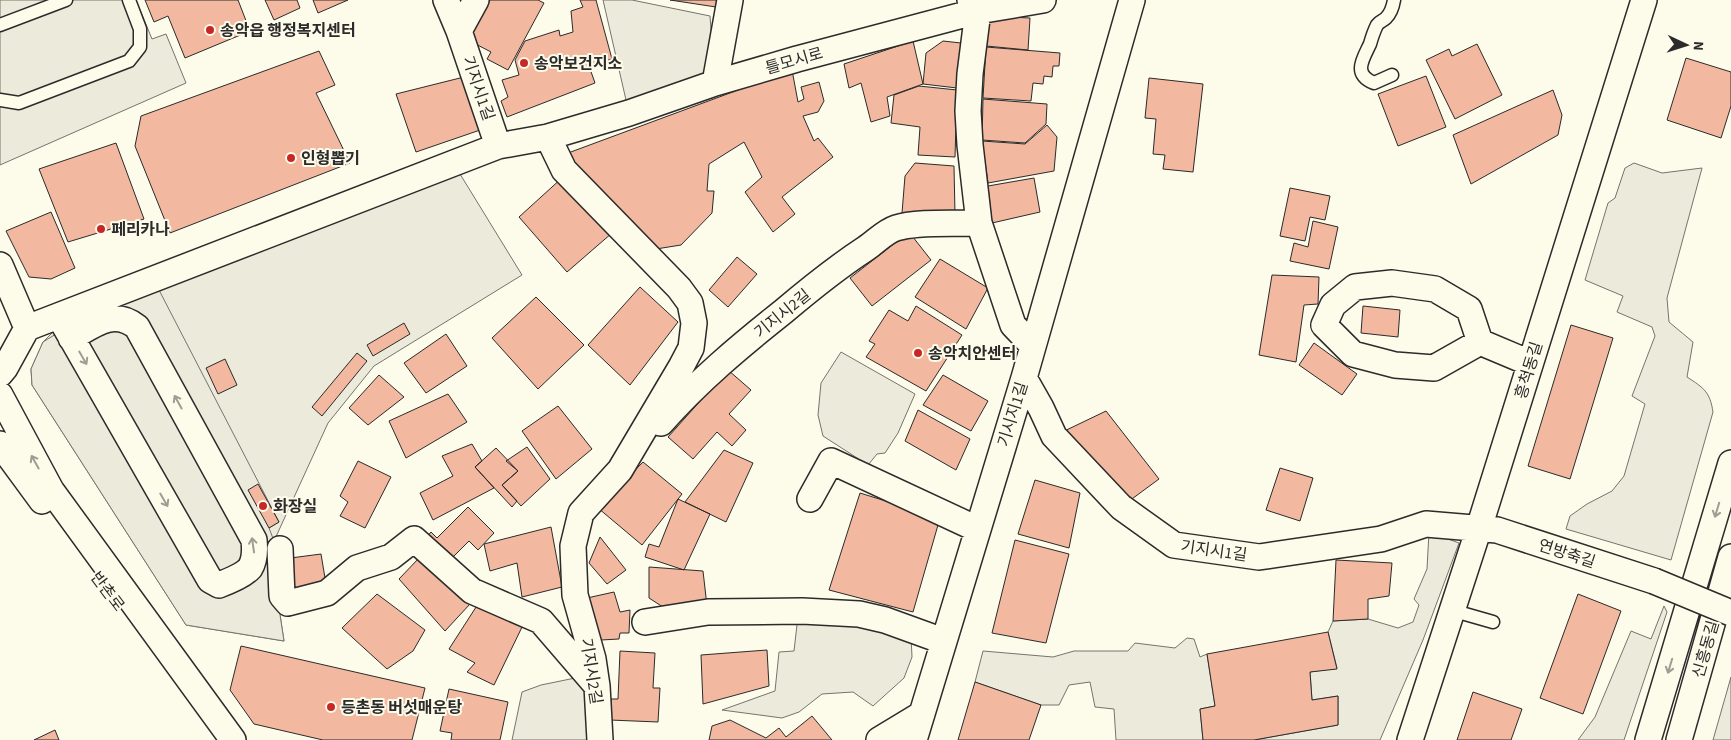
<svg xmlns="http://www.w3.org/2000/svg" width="1731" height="740" font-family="'Source Sans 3','Noto Sans KR',sans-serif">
<rect width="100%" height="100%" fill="#fdfbea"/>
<path fill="#ecebdb" stroke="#74746e" d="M1634,163L1662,173L1702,168L1667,298L1669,322L1693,342L1687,377C1704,388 1710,392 1713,412L1671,560L1566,529L1570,516L1587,504L1612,491L1624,476L1645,404L1632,396L1655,336L1652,327L1617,312L1623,296L1585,280L1608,203L1615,198L1625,168Z
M460,174L522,275L374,366L328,423L274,541L275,582L284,641L186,625L32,385L31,369L43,342L66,319L102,297Z
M841,352L915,394L898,433L885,453L877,454L868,465L823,436L818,415L821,383Z
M1429,532L1459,543L1423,640L1380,740H1254L1338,725V696L1312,700L1310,672L1337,668L1328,632L1333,621L1368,619L1398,628L1413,622L1419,605L1414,599L1427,569Z
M1664,606L1667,612L1624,740H1578L1595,717L1631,631L1651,639Z
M798,616L860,620L911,636L912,657L904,678L873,706L853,692L822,694L799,712L782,718L722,710L775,691L779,652L794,651Z
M1187,638L1194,639L1200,657L1207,654L1215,706L1200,709L1203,740H1116L1114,709L1095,707L1090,682L1069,685L1059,705H1041L975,682L983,651L1053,657L1074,651H1128L1135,643L1175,648Z
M1731,677V740H1713Z"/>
<path fill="#eceadb" stroke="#74746e" d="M0,0H136L152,39L166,34L186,83L0,165Z
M603,0H632L710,16L715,83L629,113Z
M159,290L279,522L269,528L274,541L275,582L284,641L186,625L32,385L31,369L43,342L77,321Z
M580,677L597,686L600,740H512L522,692L541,685Z"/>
<path fill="#f2b8a0" stroke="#2b2b2b" d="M145,0H238L250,31L185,58L168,16L154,22Z
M265,0H297L300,8L274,20Z
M313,0H348L318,13Z
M490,0H538L544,3L508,70L487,59L491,52L468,40Z
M580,0H596L612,59L589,66L595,83L507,117L501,101L508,97L502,80L519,75L515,60L525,41L559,30L560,36L573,32L571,11L583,7Z
M670,0H717L716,7Z
M989,16L1030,18L1028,50L986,46Z
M913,41L923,84L887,97L890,116L871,122L861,83L849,88L844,64Z
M943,41L961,43L957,88L923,84L926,53Z
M1477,44L1502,95L1455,119L1426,60L1449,49L1452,56Z
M986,47L1060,53L1059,66H1053L1052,77L1044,76L1043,84L1033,83L1031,101L983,98Z
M319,51L335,85L316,93L350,163L170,233L135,146L141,116Z
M1686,58L1731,72V106L1721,138L1667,120Z
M792,70L798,102L804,99L801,87L819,82L824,101L818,112L803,116L814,141L818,138L833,157L782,197L795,214L773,232L745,192L762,177L744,142L709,164L707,191H714L712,213L681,245L656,249L560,156Z
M1426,76L1446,127L1398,146L1378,94Z
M464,77L486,128L416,152L396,94Z
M1149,78L1203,84L1193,172L1163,169L1165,155L1153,154L1156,119L1145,118Z
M919,86L957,90L955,157L918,155L920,127L891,123L894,95Z
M1553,90L1562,115L1558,135L1471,184L1453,135Z
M983,99L1047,104L1046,124L1025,143L982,140Z
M1047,125L1057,137L1054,171L988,183L982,141L1025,144Z
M116,143L144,219L68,242L39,169Z
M915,163L954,166L955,214L902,213L905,176Z
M563,177L612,233L567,272L519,217Z
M1034,178L1040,212L992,223L988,186Z
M1290,188L1330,196L1325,220L1310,217L1305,241L1280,236Z
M51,212L75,268L51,279L29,277L6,231Z
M1313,221L1338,227L1329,269L1290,261L1294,243L1308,247Z
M909,232L931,260L872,306L850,278Z
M737,257L757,274L728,307L709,290Z
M940,259L988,288L966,329L915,297Z
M1272,275L1319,277L1318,304L1304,305L1296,362L1259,355Z
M640,287L678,322L630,385L588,345Z
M536,297L584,345L538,389L492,338Z
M916,306L962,335L926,391L866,357L875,344L869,341L889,310L908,321Z
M1363,306L1400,310L1398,337L1361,333Z
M404,323L410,334L373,356L367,345Z
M1571,325L1613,338L1570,479L1528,466Z
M446,334L467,366L426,393L404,363Z
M1314,343L1357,374L1342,395L1299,365Z
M357,353L367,361L322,416L312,407Z
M225,359L237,385L218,394L206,368Z
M728,370L751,390L729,414L746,430L732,446L717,432L693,459L668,437Z
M379,375L404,397L368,425L349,408Z
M943,375L988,401L971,431L923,405Z
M448,394L467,422L406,458L389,421Z
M558,406L592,449L556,479L522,431Z
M918,410L970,439L956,470L905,441Z
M1106,411L1159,479L1121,507L1054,436Z
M472,444L482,461L475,467L494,488L433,520L420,493L453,476L442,456Z
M527,447L550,479L521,506L502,485L518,471L506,461Z
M496,448L518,471L502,485L517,501L512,507L475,467Z
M724,450L753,463L726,522L685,502Z
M358,461L391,477L365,528L340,516L348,502L340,496Z
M643,462L682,494L642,545L598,508Z
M1280,468L1313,478L1300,521L1266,510Z
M1035,480L1080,493L1069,548L1018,534Z
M258,484L279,522L269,528L248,490Z
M860,493L940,518L913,612L829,590Z
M678,499L710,514L684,570L645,557L649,544L659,547Z
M468,507L494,533L478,550L469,541L446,564L423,541L431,532L437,538Z
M551,527L562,587L522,597L517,563L490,571L484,544Z
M600,537L626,570L607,584L589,563Z
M1015,540L1069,554L1046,643L992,633Z
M321,554L326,584L288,590L283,559Z
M420,557L470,604L445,631L399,579Z
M1336,560L1392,563L1389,596L1368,599V619L1333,621Z
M649,567L703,571L707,606L666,609L649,598Z
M614,592L620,612L630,610L629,633H620L619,639L601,640L587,598Z
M377,594L425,630L413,651L387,669L342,628Z
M1578,594L1621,611L1583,714L1540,698Z
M478,604L523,625L494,685L467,672L475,663L449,649Z
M1328,632L1337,669L1310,672L1312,700L1338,696V725L1254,740H1203L1200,709L1215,706L1207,654Z
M241,646L425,688L412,740H323L254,724L230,690Z
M767,650L769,686L703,704L701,655Z
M620,651L655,653L653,688H660L658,722L610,720L611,699H618Z
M975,682L1041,705L1029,740H958Z
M449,689L508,702L500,740H451L452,733L440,731Z
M1473,692L1522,709L1511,740H1457Z
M812,716L832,740H709L712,726L730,720L766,738L779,728L786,737Z
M55,730L59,740H34Z"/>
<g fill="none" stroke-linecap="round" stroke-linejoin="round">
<g stroke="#2b2b2b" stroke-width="15">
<path id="service" d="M0,25L66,0
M1392,75L1374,83C1352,74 1363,59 1370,44C1372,37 1374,31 1377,25C1380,21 1383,21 1386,18C1390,14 1393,6 1394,0
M0,100L19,103L129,61L140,47V29L129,0
M1451,610L1493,622"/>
</g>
<g stroke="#2b2b2b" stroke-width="28">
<path id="minor" d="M446,0L459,31L498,146
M970,0L978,11L970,74L968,111L970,145L979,223L1013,325L1033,346
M459,31L476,0
M715,83L730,0
M548,137L564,170L679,288L690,303L694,323L691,348L681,367L620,470L581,513L573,546L575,595L593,659L597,686L600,740
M0,265L27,328
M59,316L210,580L219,585C227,582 244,575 250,568C255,560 255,549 254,540L137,327C113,308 94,325 71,338
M27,328L498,146L548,137L629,113L715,83L797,59L978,11L1043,0
M1480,342L1434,368L1395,365L1353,354L1324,325L1333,305L1355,287L1392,283L1435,289L1469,309L1480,342L1530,363
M0,374L5,368L27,328
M1024,378L1041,408L1054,436L1121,507L1174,545L1259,557L1381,539L1426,524L1497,530L1654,581
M0,395L51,490L233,740
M661,423C698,381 740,346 784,311C810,289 836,268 865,249C876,242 884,232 896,228C917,221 956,224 979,223
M0,444L42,501
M810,499L831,461L977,529
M280,549L282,596L288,603L327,593L357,568L391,557L414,539L472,591L541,621L597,686
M645,622L708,612L802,611L859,614L885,620L943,641
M879,740L922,714
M914,740L1024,378L1132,0
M1410,740L1479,528L1644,0
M1648,740L1731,463
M1679,740L1731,557"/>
</g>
<use href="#service" stroke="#fdfbea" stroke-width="12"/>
<use href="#minor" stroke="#fdfbea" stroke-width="25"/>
<g stroke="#2b2b2b" stroke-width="28" stroke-linecap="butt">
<path id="minor-bridge" d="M1654,581L1731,613"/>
</g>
<use href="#minor-bridge" stroke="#fdfbea" stroke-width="25"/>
</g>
<defs><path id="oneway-shaft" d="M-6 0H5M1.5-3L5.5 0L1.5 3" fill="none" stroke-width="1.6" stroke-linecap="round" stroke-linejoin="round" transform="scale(1.25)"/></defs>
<g stroke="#9e9d94">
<use href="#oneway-shaft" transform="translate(83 358) rotate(60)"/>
<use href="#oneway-shaft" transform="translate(178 402) rotate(-119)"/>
<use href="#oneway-shaft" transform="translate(35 462) rotate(-119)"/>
<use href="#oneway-shaft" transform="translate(164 500) rotate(60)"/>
<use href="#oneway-shaft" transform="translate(1717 510) rotate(107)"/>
<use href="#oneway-shaft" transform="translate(253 545) rotate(-98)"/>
<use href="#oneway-shaft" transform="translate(1670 666) rotate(107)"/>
</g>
<g fill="#c62828" stroke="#fdfbea" stroke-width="2">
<circle cx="210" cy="30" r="5"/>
<circle cx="524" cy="63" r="5"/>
<circle cx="291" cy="158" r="5"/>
<circle cx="101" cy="229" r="5"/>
<circle cx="918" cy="353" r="5"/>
<circle cx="263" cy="506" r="5"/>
<circle cx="331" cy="707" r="5"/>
</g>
<g text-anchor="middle" stroke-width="4" stroke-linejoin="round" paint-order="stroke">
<g font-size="16" font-weight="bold" fill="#2b2b2b" stroke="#fdfbea" text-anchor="start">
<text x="220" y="36">송악읍 행정복지센터</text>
<text x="534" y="69">송악보건지소</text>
<text x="301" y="164">인형뽑기</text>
<text x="111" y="235">페리카나</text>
<text x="928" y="359">송악치안센터</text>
<text x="273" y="512">화장실</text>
<text x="341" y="713">등촌동 버섯매운탕</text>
</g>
<g font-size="16" fill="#2b2b2b" stroke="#fdfbea">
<text transform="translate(794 60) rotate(-16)" y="6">틀모시로</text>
<text transform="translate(479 88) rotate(71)" y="6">기지시1길</text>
<text transform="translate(782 313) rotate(-39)" y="6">기지시2길</text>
<text transform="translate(1528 370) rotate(-73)" y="6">흥척동길</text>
<text transform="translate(1012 414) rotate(-73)" y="6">기시지1길</text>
<text transform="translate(1214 550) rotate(8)" y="6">기지시1길</text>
<text transform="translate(1567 553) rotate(18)" y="6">연방축길</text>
<text transform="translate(108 591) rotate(53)" y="6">반촌로</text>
<text transform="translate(1705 649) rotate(-74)" y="6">신흥동길</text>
<text transform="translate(592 671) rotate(81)" y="6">기지시2길</text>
</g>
</g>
<g transform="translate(1686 45) rotate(94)" stroke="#fdfbea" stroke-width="4" paint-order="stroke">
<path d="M0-4L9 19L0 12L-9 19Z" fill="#2b2b2b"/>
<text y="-8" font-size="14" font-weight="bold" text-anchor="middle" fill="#2b2b2b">N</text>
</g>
</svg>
